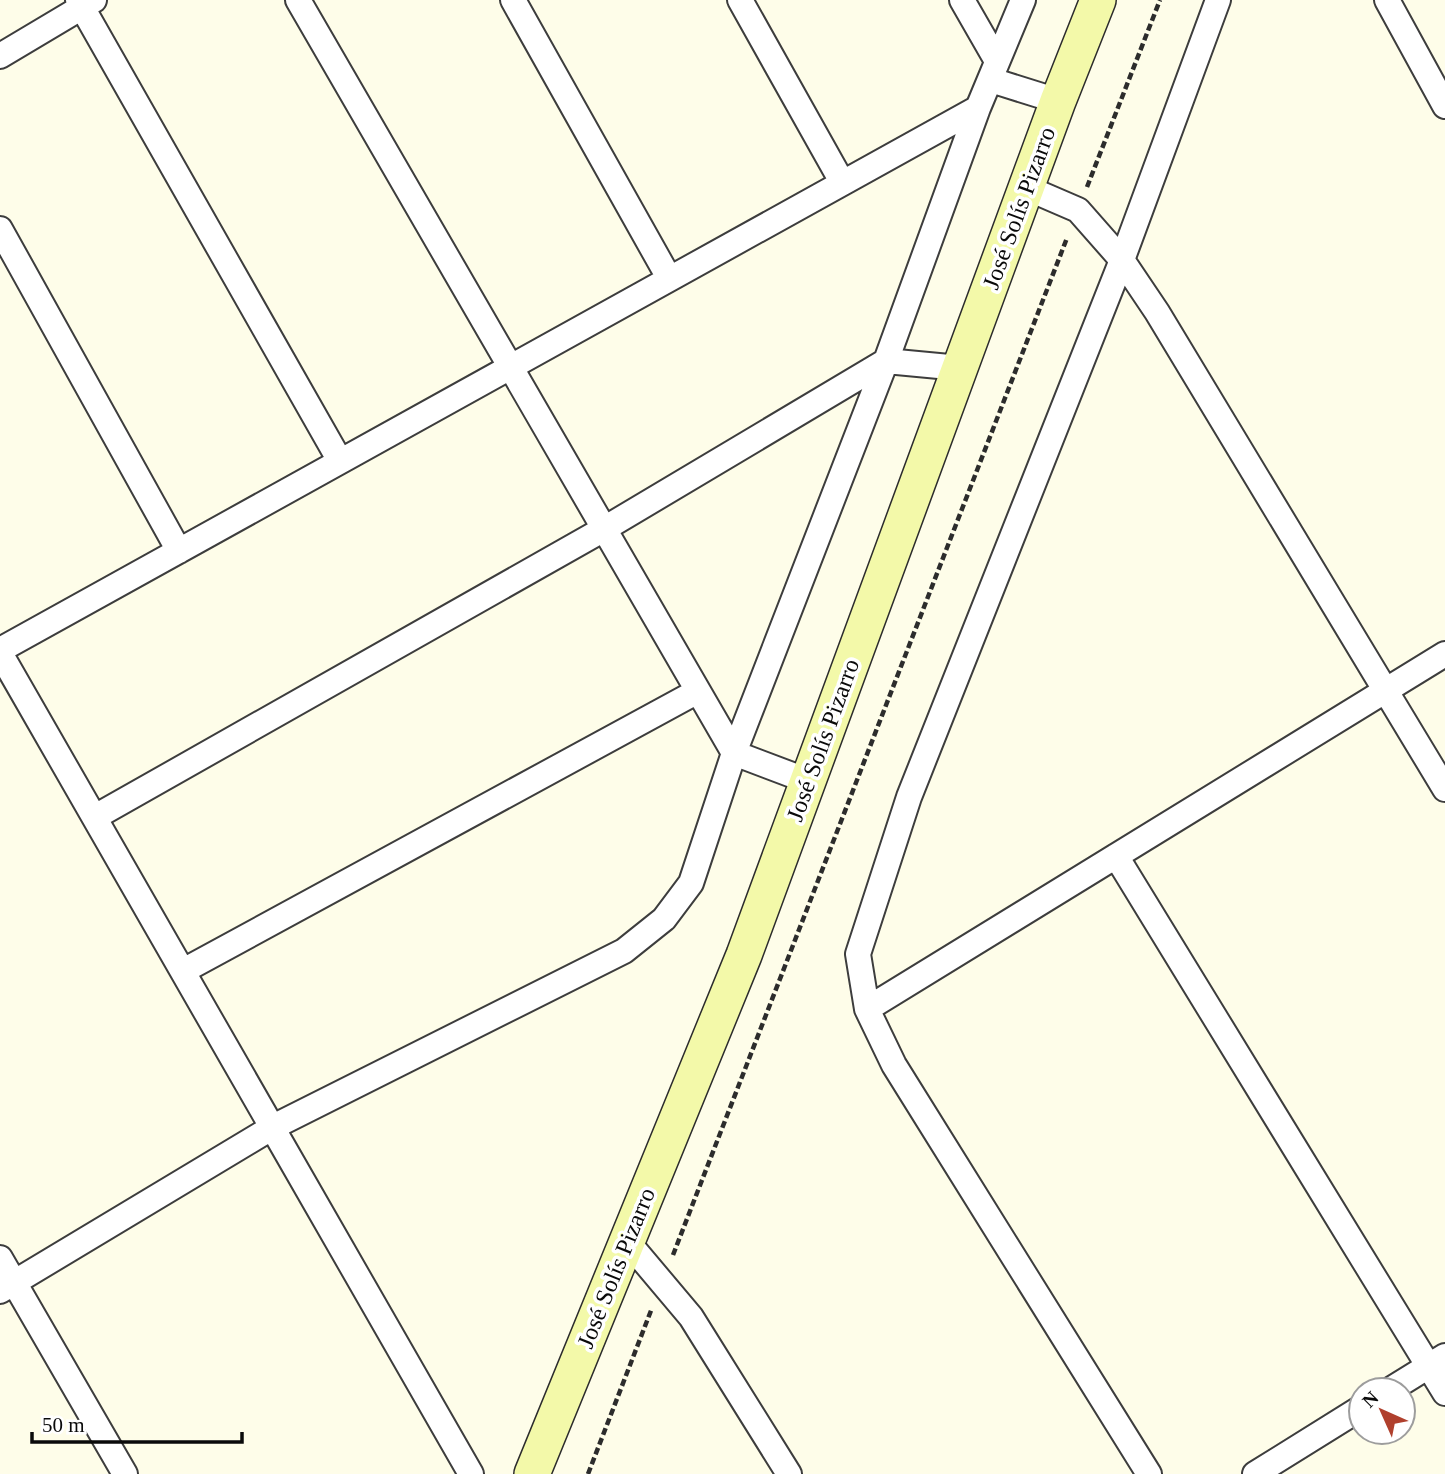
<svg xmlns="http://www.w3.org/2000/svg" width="1445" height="1474" font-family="'Times New Roman',serif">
<rect width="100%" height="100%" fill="#fefde9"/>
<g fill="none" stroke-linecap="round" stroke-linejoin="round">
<g stroke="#3d3d3d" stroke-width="28">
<path id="minor" d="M78,0L340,461
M298,0L734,753L808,781
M513,0L669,278
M740,0L842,182
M962,0L997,61
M1387,0L1445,106
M0,56L94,0
M991,80L1058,101
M1027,188L1078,210L1122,260L1157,312L1445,789
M0,229L179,551
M0,650L978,108
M0,653L471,1474
M95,817L604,529L886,361L960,368
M1116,856L1445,1393
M183,971L698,691
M867,1009L1445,654
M627,1241L691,1317L789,1474
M0,1258L125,1474
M0,1291L273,1127L624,951L664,919L691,883L734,753L886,361L978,108L1023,0
M1390,1390L1445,1356
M1149,1474L894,1065L867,1009L858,954L909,797L1122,260L1218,0
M1255,1474L1361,1408"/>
</g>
<g stroke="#2c2c2c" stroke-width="38">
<path id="secondary" d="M532,1474L744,955L1058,101L1098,0"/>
</g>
<path stroke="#2c2c2c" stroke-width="4.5" stroke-dasharray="7 3.5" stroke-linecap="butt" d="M1087,187L1160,0
M673,1255L1067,238
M588,1474L652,1308"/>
<use href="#minor" stroke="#fff" stroke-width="24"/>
<use href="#secondary" stroke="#f3f9a9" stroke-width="35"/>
</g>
<g text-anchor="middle" stroke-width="7" stroke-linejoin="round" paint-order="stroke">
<g font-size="24" fill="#0a0a0a" stroke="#fff">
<text transform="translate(1019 208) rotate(-70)" y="8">José Solís Pizarro</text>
<text transform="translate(823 740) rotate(-70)" y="8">José Solís Pizarro</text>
<text transform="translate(616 1268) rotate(-68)" y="8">José Solís Pizarro</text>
</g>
</g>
<g transform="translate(1382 1411) rotate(315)"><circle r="33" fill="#ffffff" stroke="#9d9d9d" stroke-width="2"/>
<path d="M0-5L12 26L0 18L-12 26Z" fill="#b0402d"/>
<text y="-10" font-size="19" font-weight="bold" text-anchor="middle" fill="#0a0a0a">N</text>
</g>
<path d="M32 1432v10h210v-10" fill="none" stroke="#0a0a0a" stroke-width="3.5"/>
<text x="42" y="1432" font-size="21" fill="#0a0a0a" stroke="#ffffff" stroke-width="5" paint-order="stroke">50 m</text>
</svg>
